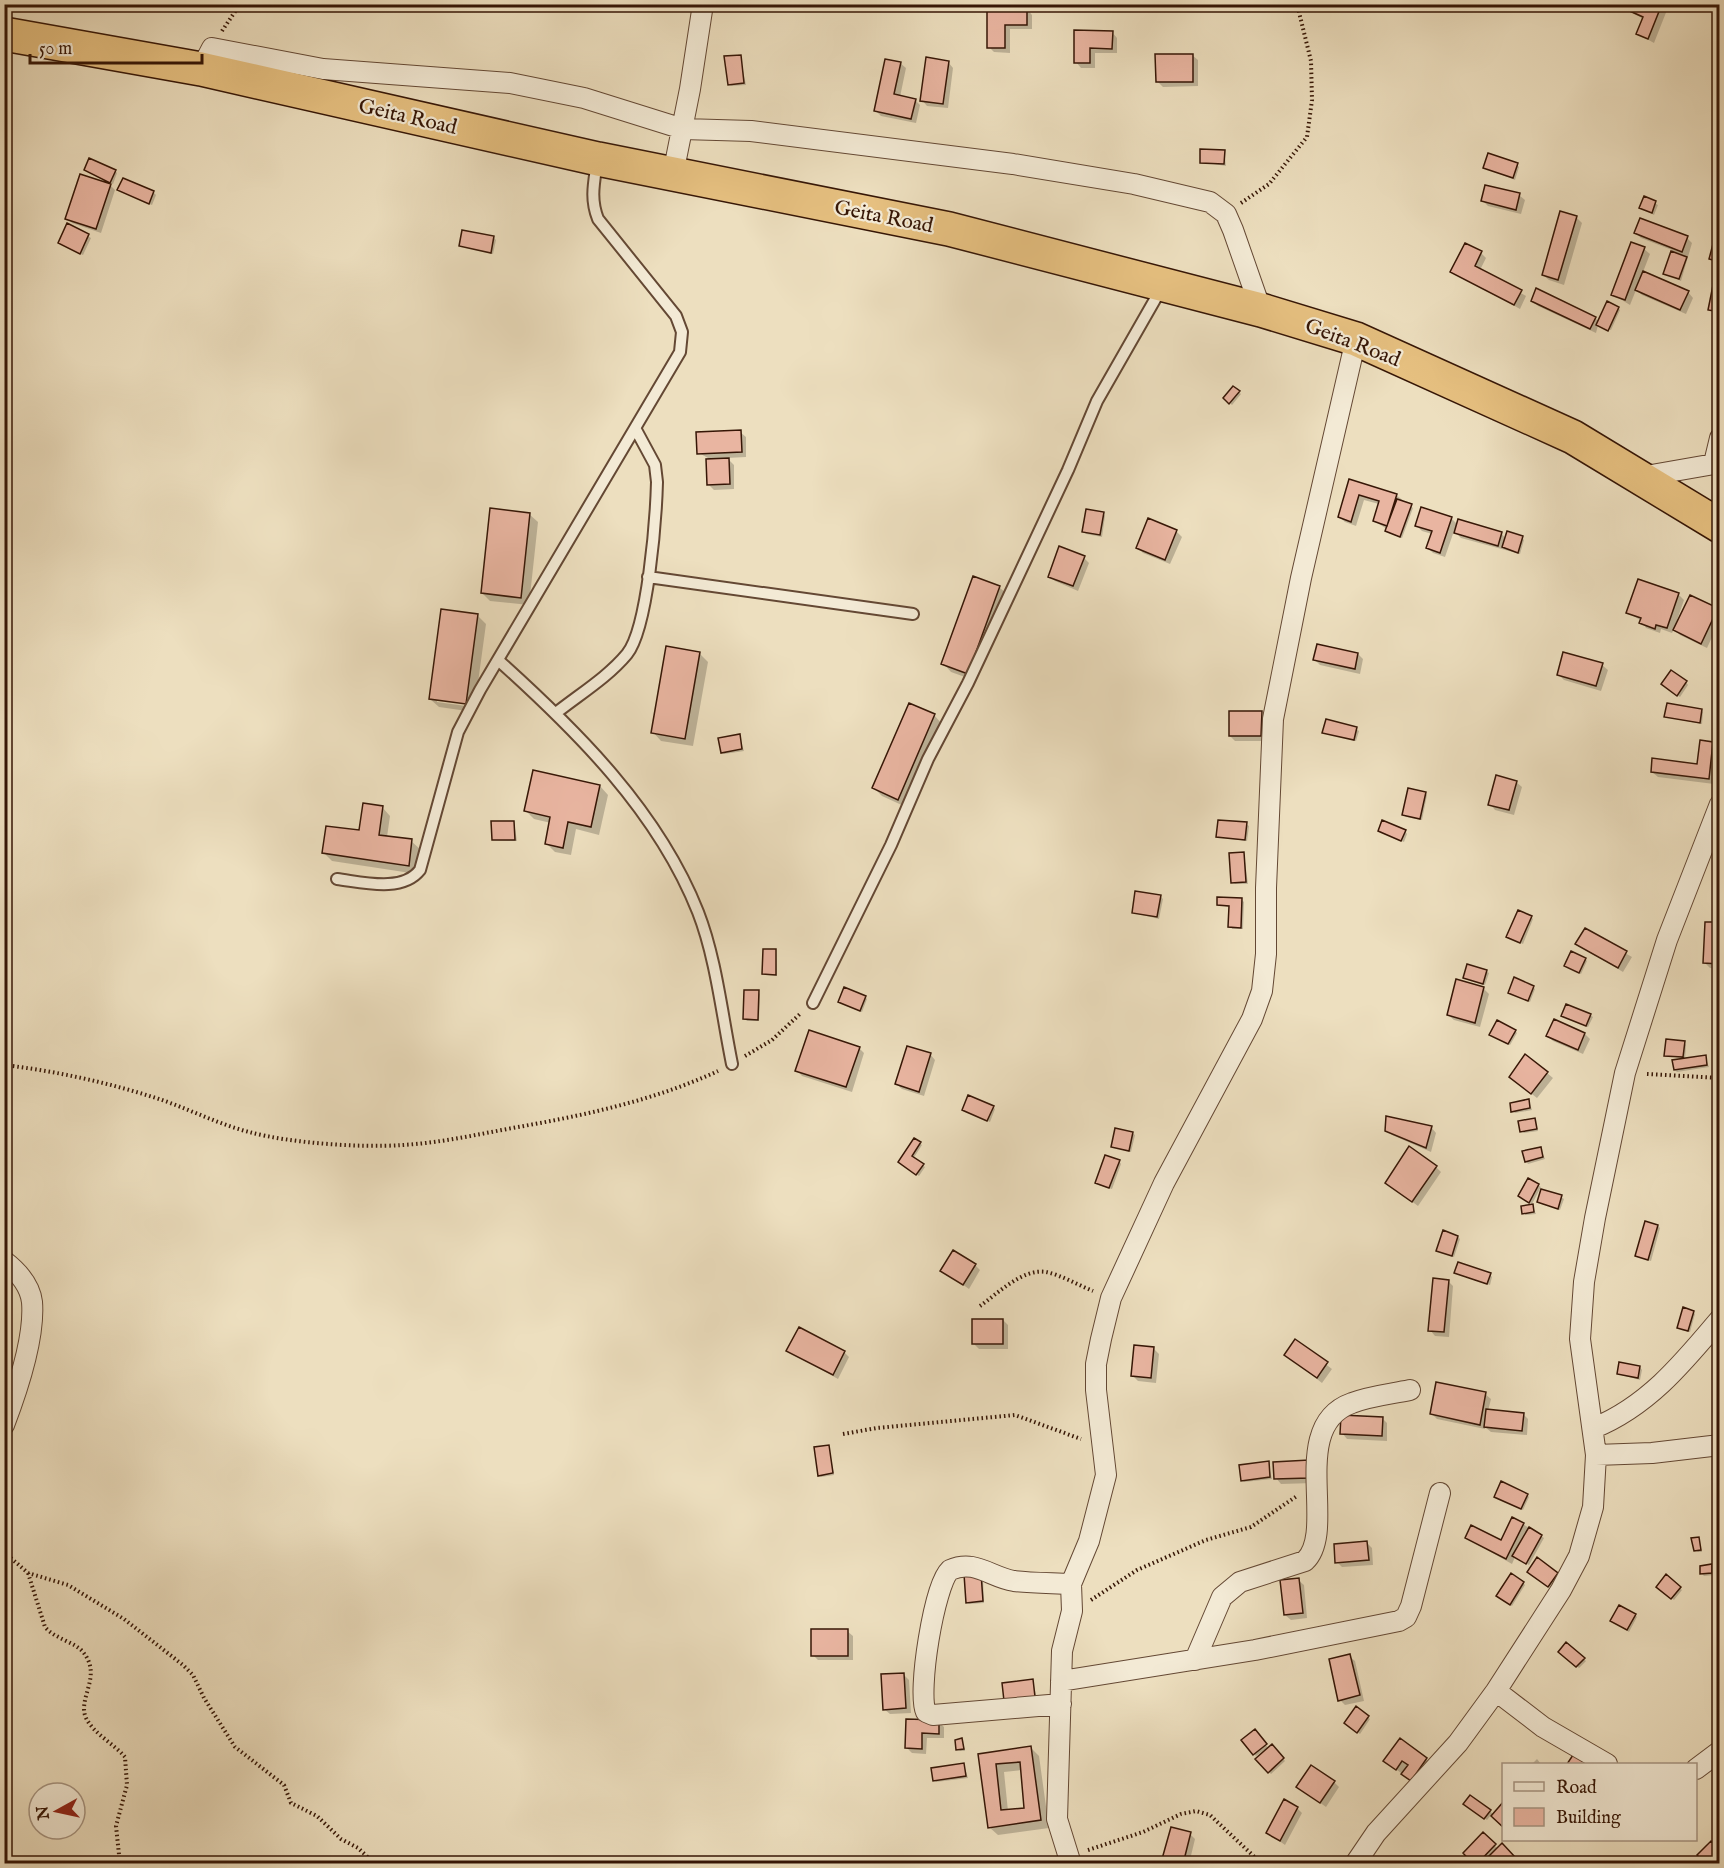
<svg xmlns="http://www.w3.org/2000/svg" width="1724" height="1868" font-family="'IM FELL English',serif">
<rect width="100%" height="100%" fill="#eddfbf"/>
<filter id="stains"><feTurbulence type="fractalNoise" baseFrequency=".00333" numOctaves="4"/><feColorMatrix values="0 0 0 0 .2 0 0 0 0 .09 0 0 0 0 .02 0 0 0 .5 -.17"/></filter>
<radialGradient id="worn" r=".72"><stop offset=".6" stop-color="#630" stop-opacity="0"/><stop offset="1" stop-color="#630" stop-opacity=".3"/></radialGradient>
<path fill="#0003" fill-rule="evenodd" d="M1614,4H1662L1667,10L1654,43L1638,34L1644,19Z
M989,9H1027L1032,15V29H1010V53L994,52L989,47Z
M1076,32H1112L1117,38V53H1095V68H1081L1076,62Z
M1192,55L1198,60V86L1163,87L1157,81Z
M740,56L746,85L731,86L729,84Z
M948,62L953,68L948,108L927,106L922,100Z
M900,63L906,68L900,97L915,100L920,105L916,123L881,116L875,110Z
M1224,151L1226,166L1201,162Z
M1517,165L1519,167L1515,180L1485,168Z
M86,170L115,171L117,173L113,184Z
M123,180L154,193L156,195L152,205L121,192Z
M110,185L115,190L101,233L72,223L67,218Z
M1519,195L1525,200L1521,214L1488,206L1483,201Z
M1645,198L1658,205L1654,215L1641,208Z
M1576,217L1582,223L1564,285L1549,280L1543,275Z
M68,225L91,238L83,255L62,245Z
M1636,233L1687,238L1692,243L1681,281L1665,273L1672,250L1641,238Z
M493,237L496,240L493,254L461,245Z
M1644,249L1650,254L1643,272L1688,292L1693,298L1686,314L1642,295L1636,290L1630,305L1612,294Z
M1481,253L1486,258L1480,270L1526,296L1520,309L1452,271Z
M1532,300L1595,318L1599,322L1618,308L1620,310L1611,330L1598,325L1596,333L1538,306Z
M1233,388L1241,394L1232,405L1225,398Z
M740,432L746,437V457L727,458L734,465V489L714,490L708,484V458L699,453Z
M1350,481L1396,495L1413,508L1402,538L1389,533L1387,529L1374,521L1379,504L1364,500L1356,526L1345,522L1339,517Z
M1103,513L1105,516L1102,537L1086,534L1084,532Z
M529,514L538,522L529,605L490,601L482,593Z
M1451,518L1458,525L1501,533L1506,539L1522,538L1524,540L1520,554L1461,538L1454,531L1445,557L1433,553L1428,548L1432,534L1422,531L1417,526Z
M1149,520L1176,531L1182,537L1170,564L1143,553L1138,548Z
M1084,558L1089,563L1078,591L1055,581L1049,576Z
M999,587L1008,595L976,681L951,672L943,663Z
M1678,594L1684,600L1676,623L1717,609L1720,612V620L1707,648L1680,635L1674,629L1672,633L1661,629L1660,633L1646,628L1642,621L1628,613Z
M477,615L486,624L474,712L439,707L430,699ZM437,699L473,704V707L437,702Z
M700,654L708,662L693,746L661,741L653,732Z
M1358,654L1363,659L1360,674L1320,665L1315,660Z
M1602,665L1608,670L1601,691L1564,680L1558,674Z
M1686,682L1688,685L1680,697L1665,686Z
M1701,710L1703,712L1702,724L1666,717Z
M1261,713L1266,718V741H1235L1230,736Z
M934,715L942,724L906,807L882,796L874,788Z
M1356,729L1359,731L1356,741L1324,732Z
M739,736L744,751L724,754L722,752Z
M1712,743L1718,749L1714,784L1658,777L1652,772L1699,766Z
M1516,782L1522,787L1514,815L1495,810L1490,804Z
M600,786L608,795L599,835L576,829L571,855L555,852L546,843L551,823L534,819L526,811Z
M1425,793L1427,795L1422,820L1406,817L1404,815Z
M382,807L390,816L387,837L411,841L420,849L417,874L332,861L324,853L360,832Z
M514,822L517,841L494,840Z
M1246,824L1249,826L1247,841L1217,837Z
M1380,831H1405L1407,834L1404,842Z
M1244,854L1248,884H1235L1233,882Z
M1160,896L1163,899L1159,919L1134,913Z
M1241,899L1244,902L1243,929H1232L1230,907L1219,905Z
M1531,917L1533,919L1523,944L1508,937Z
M1720,924V969L1710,968L1705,963Z
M1585,930L1632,957L1623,972L1577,944Z
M776,950L777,976L765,975L763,973Z
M1585,959L1587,961L1581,974L1566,966Z
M1486,971L1489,973L1485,985L1465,978Z
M1533,987L1535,989L1530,1002L1512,994Z
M1483,988L1489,994L1480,1027L1454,1020L1448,1015Z
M758,992L760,994L759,1021H747L745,1019Z
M865,997L867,999L862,1012L840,1002Z
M1590,1015L1593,1017L1588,1027L1563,1016Z
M1554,1021L1585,1034L1590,1039L1583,1054L1553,1041L1548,1036Z
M1515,1031L1517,1033L1510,1045L1493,1037Z
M1684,1042L1686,1045L1685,1060L1705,1057L1709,1067L1677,1072L1675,1070L1684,1059L1666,1055Z
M859,1048L864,1053L852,1092L802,1076L797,1070Z
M930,1054L935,1060L924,1096L902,1089L896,1084Z
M1547,1073L1553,1078L1537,1098L1516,1082Z
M1529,1101L1532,1110L1515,1113L1513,1111Z
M993,1107L995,1109L990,1122L963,1109Z
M1534,1119L1538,1131L1524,1133L1522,1131Z
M1431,1127L1436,1133L1431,1152L1392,1135L1387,1130Z
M1132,1133L1135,1135L1131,1152L1112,1146Z
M915,1140L922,1145L913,1159L925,1167L919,1176L902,1164Z
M1540,1148L1545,1159L1528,1164L1526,1161Z
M1119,1161L1121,1164L1112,1189L1099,1185L1097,1182Z
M1436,1167L1441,1172L1418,1206L1387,1183Z
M1529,1180L1541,1187L1532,1204L1522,1198Z
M1561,1197L1564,1199L1560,1210L1539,1202Z
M1532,1206L1536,1214L1526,1215L1524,1213Z
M1658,1226L1660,1228L1651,1261L1639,1257L1637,1255Z
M1458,1237L1460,1239L1454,1257L1438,1251Z
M975,1265L980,1270L969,1289L942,1270Z
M1456,1273L1490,1275L1492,1277L1490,1285Z
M1448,1281L1453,1286L1449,1337L1435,1336L1430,1330Z
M1693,1312L1695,1314L1690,1332L1681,1330L1679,1328Z
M1003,1320L1008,1325V1349H979L974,1344Z
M1295,1341L1332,1369L1322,1383L1286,1355Z
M1154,1349L1159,1354L1156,1383L1138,1381L1133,1376Z
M788,1351L844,1352L849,1357L838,1379Z
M1640,1367L1642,1370L1640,1380L1618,1374Z
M1485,1394L1491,1399L1488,1411L1523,1414L1528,1419L1527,1435L1491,1432L1485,1427V1429L1437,1419L1431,1413Z
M1382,1418L1387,1423V1441L1347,1439L1342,1433Z
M829,1447L834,1475L821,1477L819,1475Z
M1309,1462L1314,1483L1281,1484L1276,1478Z
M1268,1463L1272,1479L1244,1482L1242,1480Z
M1527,1495L1529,1497L1523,1510L1498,1498Z
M1523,1524L1544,1538L1529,1565L1515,1557L1512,1564L1466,1538L1502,1542Z
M1698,1539L1702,1552H1698L1695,1550Z
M1367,1543L1372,1548L1373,1565L1342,1567L1337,1562Z
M1711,1566L1714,1575L1704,1576L1702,1574Z
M1531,1574H1557L1560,1576L1551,1588Z
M1666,1576L1682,1590L1674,1600L1658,1587Z
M983,1577L984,1603L969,1604L967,1602Z
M1298,1580L1304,1585L1307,1618L1291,1620L1285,1615Z
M1523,1583L1525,1585L1512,1606L1500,1598Z
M1635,1615L1637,1617L1629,1632L1612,1621Z
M847,1631L853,1636V1660H818L813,1655Z
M1566,1644L1586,1661L1579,1668L1560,1652Z
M1349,1656L1355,1661L1364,1701L1345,1705L1340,1700Z
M904,1675L909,1680L911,1713L890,1714L884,1709Z
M1033,1681L1037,1699L1008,1703Z
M1356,1708L1370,1719L1360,1734L1348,1725Z
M907,1721L939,1722L944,1727V1738H927L926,1754L912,1753L907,1748Z
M1257,1734L1269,1749L1272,1746L1285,1761L1271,1774L1257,1759L1265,1752L1264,1750L1256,1756L1254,1754Z
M962,1740L965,1751H960L958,1749Z
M1400,1740L1432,1764L1417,1785L1385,1761Z
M1031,1748L1039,1756L1049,1828L998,1835L989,1827L979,1755ZM1022,1770L1026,1809L1008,1811L1004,1772Z
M1537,1759L1541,1764H1532Z
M964,1765L968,1778L936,1782L934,1780Z
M1334,1782L1339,1787L1326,1807L1298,1787Z
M1468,1806L1490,1811L1504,1826L1491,1815L1487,1820Z
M1297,1808L1302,1813L1285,1845L1268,1833Z
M1190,1834L1195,1839L1189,1864H1168L1164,1859Z
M1483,1834L1498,1849L1502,1845L1520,1863L1476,1864Z"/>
<path fill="#e9b5a1" stroke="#361606" stroke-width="1.5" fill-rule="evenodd" d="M1614,4H1662L1648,39L1636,34L1643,17Z
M987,8H1027V25H1005V48H987Z
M1074,30L1113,31L1112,49L1090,48V63H1074Z
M1155,54H1193V82H1156Z
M741,55L744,83L728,85L724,56Z
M926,57L949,61L943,104L920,101Z
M885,59L901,62L894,94L916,99L911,119L874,111Z
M1200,149L1225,150L1224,164L1200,163Z
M1488,153L1518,163L1513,178L1483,168Z
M89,158L116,170L110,183L84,170Z
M80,174L111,184L96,229L65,219Z
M123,178L154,191L149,204L117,190Z
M1485,185L1520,193L1516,210L1481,201Z
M1644,196L1656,201L1652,213L1639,208Z
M1560,211L1577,216L1558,280L1542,275Z
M1640,218L1688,236L1682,252L1634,233Z
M67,223L89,234L80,254L58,243Z
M462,230L494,236L491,253L459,246Z
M1631,242L1645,247L1625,300L1611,295Z
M1465,243L1482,251L1475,266L1522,290L1514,305L1450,272Z
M1713,244L1720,246V262L1709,259Z
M1671,251L1687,257L1679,279L1663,274Z
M1643,271L1689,291L1680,310L1635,290Z
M1713,285L1720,286V312L1708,310Z
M1536,288L1596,317L1590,329L1531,301Z
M1607,301L1619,307L1608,331L1596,325Z
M1233,386L1240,391L1229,404L1223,398Z
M741,430L742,452L697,454L696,432Z
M729,458L730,484L707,485L706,459Z
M1349,479L1397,494L1387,526L1373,521L1379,501L1359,495L1351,522L1338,517Z
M1397,499L1412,504L1400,537L1385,531Z
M1421,507L1452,517L1440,553L1426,548L1432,531L1415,526Z
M490,508L530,513L521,598L481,593Z
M1086,509L1104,512L1100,535L1082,532Z
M1148,518L1177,530L1165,560L1136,548Z
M1458,519L1502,532L1498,546L1454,533Z
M1507,531L1523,536L1518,553L1502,547Z
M1059,546L1085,556L1073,586L1048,577Z
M973,576L1000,586L968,674L941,664Z
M1638,579L1679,593L1667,628L1656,625L1655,629L1639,623L1641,618L1626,613Z
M1690,595L1718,608L1701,644L1673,630Z
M441,609L478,614L466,704L429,699Z
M1317,644L1358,653L1355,669L1313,660Z
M666,646L700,652L685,739L651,733Z
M1563,652L1603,663L1596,686L1557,675Z
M1671,670L1687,681L1677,696L1661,684Z
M909,703L935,714L898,800L872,788Z
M1667,703L1702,709L1700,723L1664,717Z
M1229,711H1262L1261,736H1229Z
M1326,719L1357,727L1354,740L1322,733Z
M740,734L742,749L721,753L718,738Z
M1700,740L1713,742L1709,779L1651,772L1652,758L1697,764Z
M533,770L600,785L591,827L568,822L563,848L545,844L550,817L524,811Z
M1496,775L1517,781L1509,810L1488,805Z
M1408,788L1426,792L1420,819L1402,815Z
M363,803L383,806L379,835L412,839L409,866L322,853L326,826L359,830Z
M1218,820L1247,822L1245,840L1216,837Z
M1382,820L1406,830L1401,841L1378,831Z
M491,821H514L515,840H492Z
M1244,852L1246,882L1231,883L1229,853Z
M1135,891L1161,895L1157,917L1132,913Z
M1217,897L1242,898L1241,928L1228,927L1229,906L1217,905Z
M1518,910L1532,916L1520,943L1506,937Z
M1705,922H1720V964L1703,963Z
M1585,928L1627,951L1618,968L1575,944Z
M763,949H776V975L762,974Z
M1571,951L1586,958L1579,973L1564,966Z
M1467,964L1487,970L1483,984L1463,978Z
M1514,977L1534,986L1528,1001L1508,993Z
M1456,979L1484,987L1475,1023L1447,1015Z
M844,987L866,996L860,1011L838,1002Z
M744,990H759L758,1020L743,1019Z
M1566,1004L1591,1014L1586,1026L1561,1016Z
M1554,1019L1585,1033L1578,1050L1546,1036Z
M1497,1020L1516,1030L1508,1044L1489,1035Z
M809,1030L860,1047L846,1087L795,1071Z
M1666,1039L1685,1041L1683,1057L1664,1056Z
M907,1046L931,1053L919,1092L895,1084Z
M1525,1054L1548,1072L1531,1094L1509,1077Z
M1706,1055L1707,1065L1674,1070L1672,1060Z
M968,1095L994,1106L987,1121L962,1110Z
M1529,1099L1530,1108L1511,1112L1510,1103Z
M1386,1116L1432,1126L1426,1148L1385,1131Z
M1535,1118L1537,1129L1520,1132L1518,1121Z
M1115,1128L1133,1132L1129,1151L1111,1147Z
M914,1138L921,1142L912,1156L924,1164L916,1175L898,1162Z
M1409,1146L1437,1166L1412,1202L1385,1183Z
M1541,1147L1543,1157L1525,1162L1522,1151Z
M1105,1155L1120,1160L1109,1188L1095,1183Z
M1528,1178L1539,1184L1529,1203L1518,1196Z
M1541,1189L1562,1195L1558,1209L1537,1202Z
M1533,1204L1534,1212L1522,1214L1521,1206Z
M1645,1221L1658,1225L1648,1260L1635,1256Z
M1443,1230L1458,1236L1452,1256L1436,1251Z
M953,1250L976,1264L963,1285L940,1271Z
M1458,1262L1491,1273L1487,1284L1454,1273Z
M1433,1278L1449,1280L1444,1332L1428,1331Z
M1683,1307L1694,1311L1688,1331L1677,1328Z
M972,1319H1003V1344H972Z
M799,1327L845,1351L833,1375L786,1351Z
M1295,1339L1328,1362L1317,1378L1284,1355Z
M1134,1345L1154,1347L1151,1378L1131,1376Z
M1619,1362L1640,1366L1638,1378L1617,1374Z
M1436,1382L1486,1392L1480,1425L1430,1414Z
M1486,1409L1524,1413L1522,1431L1484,1427Z
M1341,1415L1383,1417L1382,1436L1340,1434Z
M829,1445L833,1473L818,1476L814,1447Z
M1309,1460L1310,1478L1274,1479L1273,1462Z
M1269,1461L1270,1477L1241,1481L1239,1465Z
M1501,1481L1528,1494L1521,1509L1494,1497Z
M1512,1517L1524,1523L1506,1559L1465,1538L1471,1525L1501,1540Z
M1529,1527L1542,1535L1526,1564L1512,1556Z
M1699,1537L1701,1550L1694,1551L1691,1538Z
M1720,1539V1551L1715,1552L1713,1540Z
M1367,1541L1369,1560L1335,1563L1334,1544Z
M1537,1557L1558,1573L1548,1587L1527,1572Z
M1712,1564V1573L1700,1574V1566Z
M981,1573L983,1601L966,1603L964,1574Z
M1511,1573L1524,1582L1510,1605L1496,1596Z
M1666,1574L1681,1587L1671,1599L1656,1587Z
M1299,1578L1303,1613L1284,1615L1280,1580Z
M1619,1605L1636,1614L1627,1630L1610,1621Z
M811,1629H848V1656H811Z
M1566,1642L1585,1658L1576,1667L1558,1652Z
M1350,1654L1360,1695L1338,1701L1329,1659Z
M904,1673L906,1708L883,1710L881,1674Z
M1033,1679L1035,1697L1004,1701L1002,1683Z
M1356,1706L1369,1716L1357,1733L1344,1723Z
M906,1719L939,1720V1734L922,1733V1749L905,1748Z
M1255,1729L1267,1744L1253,1755L1241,1740Z
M962,1738L964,1749L956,1750L955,1740Z
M1400,1738L1427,1758L1411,1781L1401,1774L1408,1765L1402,1761L1396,1770L1383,1761Z
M1272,1744L1284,1758L1268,1773L1255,1759Z
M1031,1746L1041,1820L988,1828L978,1754ZM1020,1762L1024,1808L1001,1810L996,1764Z
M1573,1755L1588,1764H1567Z
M964,1763L966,1776L933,1781L931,1768Z
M1311,1765L1335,1781L1320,1803L1296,1787Z
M1470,1795L1491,1810L1484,1819L1463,1804Z
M1284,1799L1298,1807L1280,1841L1266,1833Z
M1504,1801V1828L1491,1816Z
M1171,1827L1191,1832L1183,1864L1162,1859Z
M1483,1832L1496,1844L1477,1864H1473L1463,1853Z
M1711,1841L1720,1851V1864H1706L1697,1855Z
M1502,1843L1515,1857L1509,1864H1481Z"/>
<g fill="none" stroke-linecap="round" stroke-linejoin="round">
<g stroke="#644834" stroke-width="14">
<path id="service" d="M648,577L913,614
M498,660C577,731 658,811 698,912C716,958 722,1015 732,1064
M556,713C580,694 608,677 627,654C648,628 656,518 657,482L655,465L635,428
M337,879C362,882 402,893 420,870L458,732L480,690L680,352L682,332L676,316L598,219C590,199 594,183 597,162
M813,1003L891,845L928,759L968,683L1068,470L1097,401L1161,289"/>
</g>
<g stroke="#644834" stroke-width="22">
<path id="minor" d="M201,69L212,48L323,69L510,83L584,98L683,129L751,131L1013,164L1134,184L1210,202L1226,214L1233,230L1261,310
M673,174L690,89L703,4
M1714,463L1720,438
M1640,477L1720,463
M4,1261C17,1271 30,1285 32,1302C35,1338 17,1391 4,1425
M1594,1428C1648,1406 1683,1363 1720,1319
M1596,1455L1652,1453L1720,1445
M1195,1660L1222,1597L1240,1582L1305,1561C1338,1530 1287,1426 1352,1403C1370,1396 1391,1394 1410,1390
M1061,1681L1255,1650L1399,1621L1406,1617L1411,1606L1440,1493
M1496,1691L1543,1727L1607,1764
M1061,1704L933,1715L926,1712C917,1693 934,1585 950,1570C975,1559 990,1577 1014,1581C1032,1583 1052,1583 1071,1584
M1696,1769L1720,1751
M1071,1864L1057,1819L1062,1651L1072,1611L1071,1584L1089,1541L1106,1475L1096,1390V1364L1101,1339L1111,1298L1164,1183L1252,1019L1262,991L1266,954V888L1273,719L1301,578L1356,339
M1355,1864L1376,1833L1458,1743L1496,1691L1561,1590L1579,1556L1593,1507L1596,1455L1580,1339L1584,1282L1595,1218L1625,1073L1667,940L1720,804"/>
</g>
<g stroke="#361606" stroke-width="36">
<path id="trunk" d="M4,34L201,69L598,159L949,229L1261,310L1356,339L1573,437L1720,526"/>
</g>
<path stroke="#361606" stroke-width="4" stroke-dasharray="1.5 3" stroke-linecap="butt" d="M222,31L240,4
M1241,203L1269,184L1307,137L1312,100L1311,61L1297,4
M745,1056L772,1040L801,1013
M4,1065C56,1071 110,1083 159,1099C189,1109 218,1124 249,1132C290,1143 359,1148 402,1145C441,1143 479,1134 518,1127C586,1115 655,1100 718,1071
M1647,1074L1720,1078
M980,1306C997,1294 1023,1268 1046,1272C1061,1275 1078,1285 1093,1291
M843,1434L877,1428L1015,1415L1081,1439
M4,1552L28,1573L68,1585L124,1619L183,1665L193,1675L204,1698L235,1747L284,1785L291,1803L317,1816L341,1839L358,1848L372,1861L387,1864
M28,1573L45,1627C55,1639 75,1642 83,1652C103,1676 77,1698 86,1718C93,1733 114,1744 125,1757L127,1785L116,1826L120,1864
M1091,1600L1137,1570L1206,1540L1251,1527L1297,1496
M1088,1850L1143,1832L1181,1814L1196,1811L1210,1815L1262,1864"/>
<use href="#service" stroke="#f3ead5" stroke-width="10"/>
<use href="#minor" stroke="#f3ead5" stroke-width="20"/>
<use href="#trunk" stroke="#e6c080" stroke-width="33"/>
</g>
<g text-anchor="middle" stroke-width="4.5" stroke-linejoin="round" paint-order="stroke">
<g font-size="21" fill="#361606" stroke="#f3ead5">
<text transform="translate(408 116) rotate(13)" y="7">Geita Road</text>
<text transform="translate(884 216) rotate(11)" y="7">Geita Road</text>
<text transform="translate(1353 342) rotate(21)" y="7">Geita Road</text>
</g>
</g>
<rect width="1724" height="1868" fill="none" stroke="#eddfbf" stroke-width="24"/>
<rect x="6" y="6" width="1712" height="1856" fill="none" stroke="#361606" stroke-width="3"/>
<rect x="12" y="12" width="1700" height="1844" fill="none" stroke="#361606" stroke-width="1.5"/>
<rect x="1502" y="1763" width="195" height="78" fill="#f3ead5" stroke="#a79582" stroke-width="1.5"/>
<rect x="1514" y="1782" width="30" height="9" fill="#f3ead5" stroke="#a79582" stroke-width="1.5"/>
<text x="1556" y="1793" font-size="18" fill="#361606">Road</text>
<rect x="1514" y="1808" width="30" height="18" fill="#e9b5a1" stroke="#a79582" stroke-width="1.5"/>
<text x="1556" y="1823" font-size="18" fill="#361606">Building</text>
<g transform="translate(57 1811) rotate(262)"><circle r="28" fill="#f3ead5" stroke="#a79582" stroke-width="1.5"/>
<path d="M0-4.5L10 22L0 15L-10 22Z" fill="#8f2418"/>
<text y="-9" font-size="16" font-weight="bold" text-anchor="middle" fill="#361606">N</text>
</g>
<path d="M30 54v9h172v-9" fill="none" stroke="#361606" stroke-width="3"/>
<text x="39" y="54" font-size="18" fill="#361606" stroke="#f3ead5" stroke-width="4.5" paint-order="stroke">50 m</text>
<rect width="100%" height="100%" filter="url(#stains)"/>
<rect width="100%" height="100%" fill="url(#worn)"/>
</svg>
